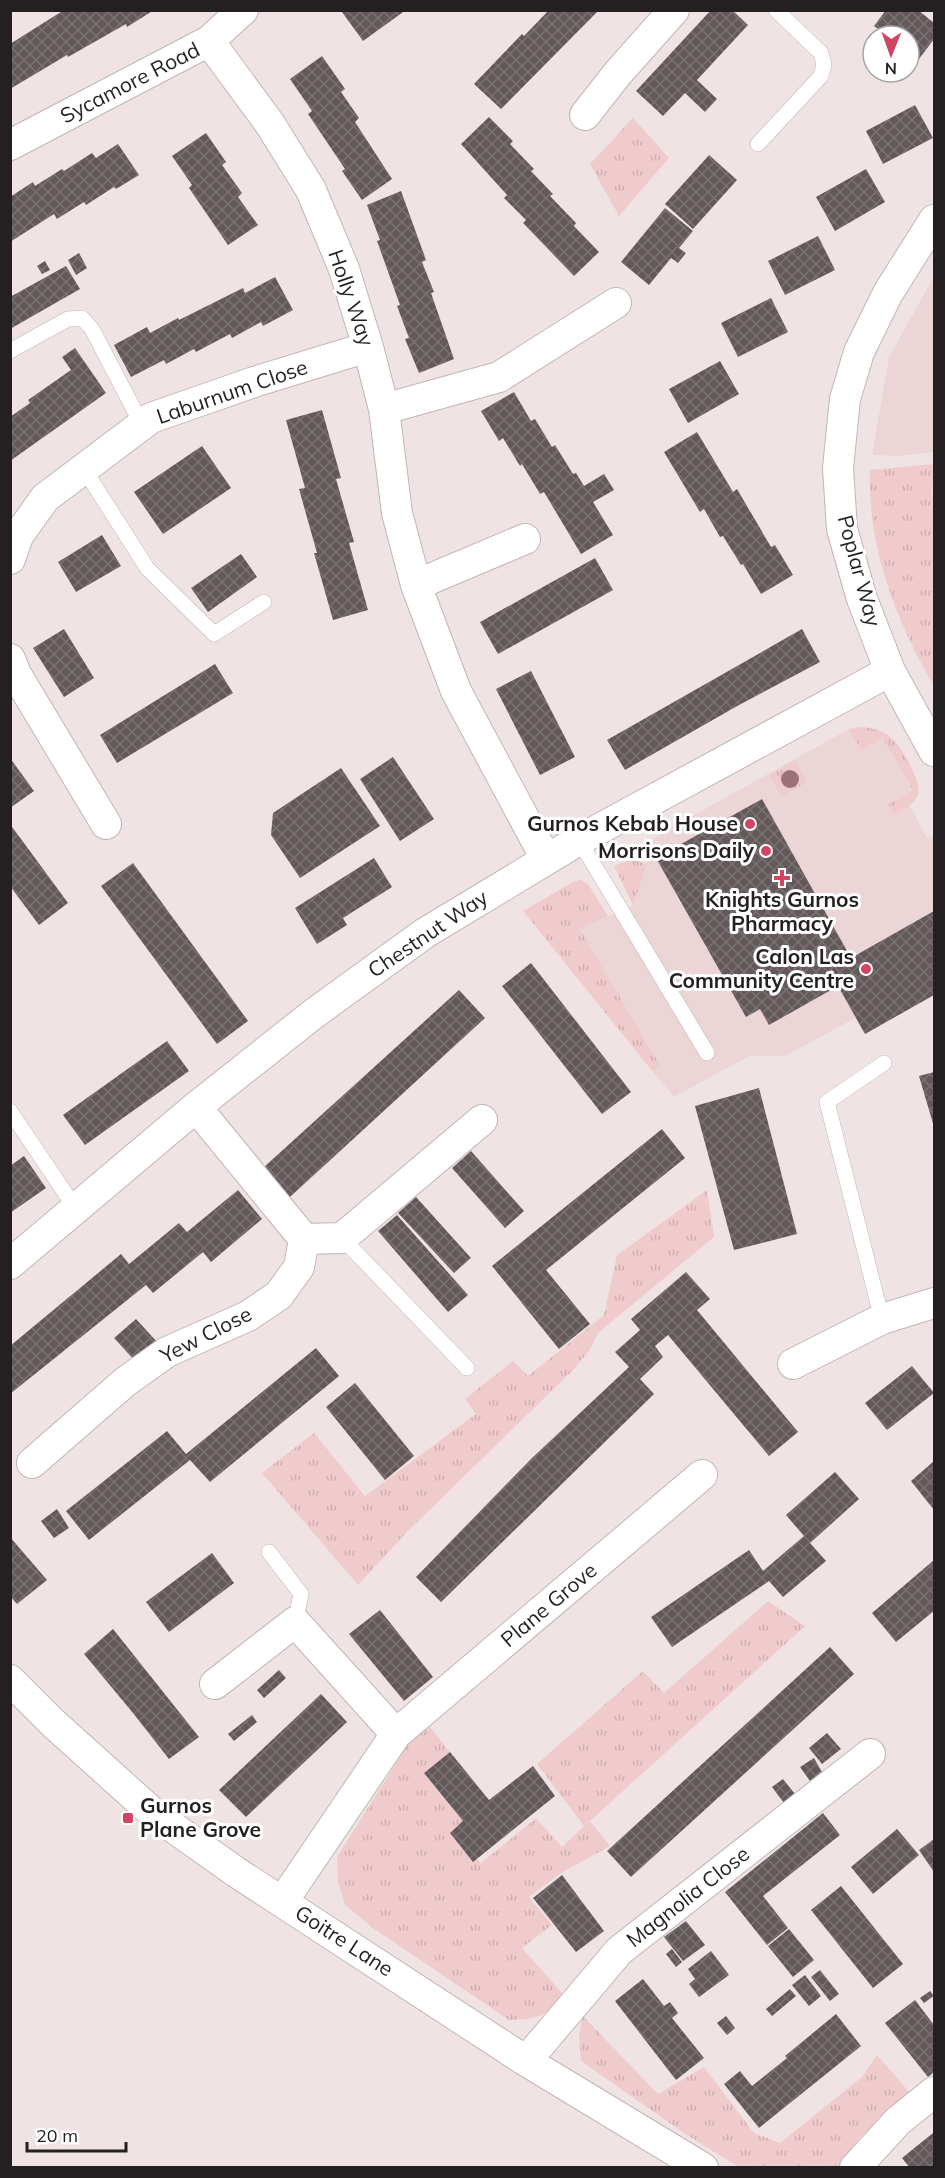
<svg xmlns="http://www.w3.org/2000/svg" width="945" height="2178" font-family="Mulish,sans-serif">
<defs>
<pattern id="grass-tufts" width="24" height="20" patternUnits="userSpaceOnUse" patternTransform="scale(1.5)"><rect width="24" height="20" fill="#f0cbce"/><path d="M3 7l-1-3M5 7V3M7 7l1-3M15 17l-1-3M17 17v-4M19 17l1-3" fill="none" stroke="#ceaeb1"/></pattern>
<pattern id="building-cross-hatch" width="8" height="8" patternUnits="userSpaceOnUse" patternTransform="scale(1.5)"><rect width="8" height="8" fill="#64595a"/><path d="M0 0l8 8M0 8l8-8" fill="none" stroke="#7a7272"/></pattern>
</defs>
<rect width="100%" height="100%" fill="#f0e3e4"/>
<path fill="#ebd5d7" d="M934,276V452L897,456L872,455L889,357Z
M862,727L886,734L898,745L919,785L918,796L910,806L927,838L934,835V995L865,1034L855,1018L785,1056H749L674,1097L653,1072L660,1065L580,929L633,905L655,837L849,729Z"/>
<path fill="url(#grass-tufts)" d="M633,118L669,158L619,216L590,164Z
M934,464V486L932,487L934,512V686C896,621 867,547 870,470Z
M862,727C870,728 878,729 885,733C898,740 922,779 918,794C915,805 903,809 893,814L888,805L913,790L883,738L861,750L849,729Z
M795,760L807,782L782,796L769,775Z
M634,860L647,864L633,905L614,866L623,862Z
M581,880L588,884L608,916L580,929L660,1065L653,1072L523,911L573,882Z
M707,1190L714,1237L598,1333L589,1351L572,1371L407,1532L358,1585L262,1473L314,1433L365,1496L476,1414L465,1399L513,1361L528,1376L604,1315L617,1255Z
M768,1601L805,1626L590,1821L610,1846L563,1872L529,1897L552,1925L522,1948L562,1993C545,2018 538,2019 509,2020L373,1928L345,1905L338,1882L337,1857L410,1741L430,1727L450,1752L424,1773L463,1821L450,1833L481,1863L536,1818L562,1847L584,1826L537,1764L643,1671L664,1693Z
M583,2016L658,2094L704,2067L754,2133L780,2143L862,2077L877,2055L911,2094L859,2138L841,2167H739L687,2135L581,2061L579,2036Z"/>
<path fill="url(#building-cross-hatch)" d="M64,10H154L127,27L126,24L68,57L67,55L10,89V44Z
M344,10H406L363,41L342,12Z
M549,10H599L501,109L474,84L522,34L524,36Z
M711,10H732L748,25L697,80L717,99L705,112L685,93L663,116L636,91Z
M886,10H918L934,23V39L919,59L909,52V36H888L874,26Z
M322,56L345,89L341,92L359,118L355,122L392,179L362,200L342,171L345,169L308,114L312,111L290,79Z
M915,105L933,138L883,164L866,131Z
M489,117L513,141L510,144L534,169L531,171L553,194L550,196L576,223L574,226L599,252L574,276L523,223L526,220L504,198L507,195L461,144Z
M206,133L226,162L222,165L242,193L238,197L258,225L228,245L189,188L192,185L172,156Z
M118,144L139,175L116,189L114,187L86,205L84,202L57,219L54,214L10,242V197L33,182L35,186L62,169L64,171L92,153L96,158Z
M709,155L737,180L693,229L665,204Z
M866,169L885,202L835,231L816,197Z
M401,191L426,260L422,262L434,292L431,293L454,359L419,373L405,339L409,338L397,306L400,305L377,241L380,240L367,205Z
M665,208L693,231L679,248L686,253L678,263L671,258L649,285L621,262Z
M818,236L835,270L785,295L768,261Z
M79,253L87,268L76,275L68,260Z
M45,261L50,270L42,274L37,266Z
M66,266L80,289L10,329V297Z
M275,277L293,310L263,326L261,322L232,338L230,334L196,352L194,349L166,364L164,360L131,377L114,345L147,327L150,333L178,318L179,320L243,288L245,293Z
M771,298L788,332L738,357L721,323Z
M75,348L106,393L10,461V417L30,403L28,400L71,370L62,357Z
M720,361L739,394L688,423L669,389Z
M514,392L531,421L535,419L552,447L555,445L573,474L576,473L584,486L604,474L614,490L593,502L613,535L581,554L544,492L540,494L522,464L520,466L503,438L499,441L481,411Z
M322,410L341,478L336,479L354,542L349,543L368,610L333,620L314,553H317L299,489L305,488L286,420Z
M697,432L733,492L737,489L771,547L775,545L793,575L761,594L743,564L741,565L723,536L720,537L704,509L700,512L664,452Z
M202,446L231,488L163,534L134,492Z
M102,535L121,566L76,592L58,562Z
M241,554L257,577L208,612L191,588Z
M595,558L613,590L498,654L480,622Z
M64,629L94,678L64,697L33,648Z
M802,629L820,662L739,705L625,770L607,740Z
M215,664L233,693L117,763L100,735Z
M531,671L575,757L540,775L496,689Z
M393,757L434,819L400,841L360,779Z
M10,758L34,791L10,808Z
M341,768L380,826L300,878L271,835L273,813Z
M762,799L851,958L934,911V995L865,1034L838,986L769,1025L760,1009L746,1017L656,858Z
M10,824L68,903L39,925L10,886Z
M374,858L392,887L343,918L347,925L317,944L295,908Z
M133,863L248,1021L217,1044L101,886Z
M531,963L631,1092L602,1114L502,986Z
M459,990L485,1018L290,1197L263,1168Z
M167,1041L189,1071L85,1145L63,1115Z
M934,1072V1127L919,1076Z
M759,1088L797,1234L734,1250L695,1106Z
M662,1129L685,1158L546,1270L590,1324L559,1349L492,1266Z
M471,1151L524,1211L505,1228L452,1168Z
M24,1156L46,1188L10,1213V1166Z
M238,1190L262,1219L211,1262L203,1252L153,1293L146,1285L10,1394V1346L121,1254L129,1264L179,1223L187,1232Z
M416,1197L471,1258L454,1273L398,1213Z
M397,1215L468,1295L448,1312L378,1231Z
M686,1272L710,1299L697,1310L798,1432L769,1456L668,1335L655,1346L663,1357L640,1379L654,1394L441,1602L416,1577L532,1458L629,1367L615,1352L640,1330L631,1319Z
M136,1319L158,1343L136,1362L114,1338Z
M316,1348L339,1376L210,1482L190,1460L89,1540L66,1511L167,1431L186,1454Z
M912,1366L934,1393L887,1430L865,1403Z
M355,1383L414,1456L385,1480L326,1407Z
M934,1461V1510L911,1481Z
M835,1472L859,1499L810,1543L826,1561L783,1597L769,1581L672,1647L651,1617L749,1550L763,1571L804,1536L786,1515Z
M57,1509L69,1528L54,1538L41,1521Z
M10,1537L47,1580L17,1604L10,1596Z
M212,1553L234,1583L169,1632L146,1602Z
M934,1560V1611L896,1642L872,1613Z
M380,1610L433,1677L404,1701L349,1634Z
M113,1629L199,1737L169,1759L133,1713L84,1654Z
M830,1647L854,1674L631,1877L607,1851Z
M279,1670L286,1678L264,1698L257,1690Z
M321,1694L347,1722L246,1817L219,1790Z
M252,1715L257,1722L234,1741L228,1734Z
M827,1733L841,1749L822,1764L809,1748Z
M450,1752L489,1800L533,1766L555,1796L473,1862L450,1833L463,1821L424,1773Z
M814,1758L822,1772L810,1781L800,1767Z
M783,1779L795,1794L784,1803L772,1787Z
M823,1813L840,1835L763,1896L788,1928L767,1945L725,1892Z
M897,1829L919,1855L873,1894L851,1867Z
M934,1839V1872L919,1850Z
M562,1875L604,1931L576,1952L533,1898Z
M841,1886L903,1964L873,1988L811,1910Z
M686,1921L705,1945L683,1961L664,1937Z
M789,1929L814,1960L793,1977L768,1946Z
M672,1949L682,1962L676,1967L666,1954Z
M711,1951L729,1975L699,1997L689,1984L695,1979L688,1969Z
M820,1970L839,1994L830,2001L811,1977Z
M805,1975L821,1996L809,2006L792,1985Z
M643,1979L664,2006L670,2002L678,2013L672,2018L704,2058L676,2080L615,2001Z
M790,1989L796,1996L772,2016L766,2009Z
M930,1991L934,1996L924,2003L920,1998Z
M915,2000L934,2025V2072L928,2077L885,2023Z
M836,2014L861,2046L759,2128L724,2084L740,2071L752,2086L787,2058L785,2056Z
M726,2016L735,2028L727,2035L717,2023Z
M933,2133L934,2136V2168H910L902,2158Z"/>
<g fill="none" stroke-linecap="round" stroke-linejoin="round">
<g stroke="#c2b5b6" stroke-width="16">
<path id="lane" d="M758,144L821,76L824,65L821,53L776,10
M10,351L68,319L82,318L92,329L142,425
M84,469L147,568L214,634L264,602
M579,840L707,1053
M10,1111L76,1209
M342,1238L467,1368
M882,1319L827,1102L884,1063
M269,1552L301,1594L295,1622"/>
</g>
<g stroke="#c2b5b6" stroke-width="32">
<path id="street" d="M209,41L270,124L311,190L344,269L368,347L384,409L397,513L416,585L456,691L546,859
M585,115L618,73L674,10
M10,145L209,41L243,10
M934,220L888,293L859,352L845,399L838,468L842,529L862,599L890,671L934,751
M384,409L499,377L616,303
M10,559L18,536L45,498L151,418L254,382L368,347
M416,585L525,539
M10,659L16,674L106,824
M196,1107L304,1239
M10,1264L196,1107L312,1015L425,933L579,840L890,671
M793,1364L882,1319L934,1303
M32,1463L125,1382L167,1352L248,1316L279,1295L299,1267L304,1239L342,1238L482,1120
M10,1680L53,1723L153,1813L236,1872L526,2061L703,2168
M215,1684L295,1622L396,1734
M283,1901L396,1734L702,1475
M526,2061L619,1951L870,1754
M855,2168L898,2121L934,2092"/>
</g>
<use href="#lane" stroke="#fff" stroke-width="15"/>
<use href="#street" stroke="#fff" stroke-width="30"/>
</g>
<circle fill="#9c727a" cx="790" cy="779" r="9"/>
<g fill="#d34363" stroke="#fff" stroke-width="2">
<circle cx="750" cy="824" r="6"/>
<circle cx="766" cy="851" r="6"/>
<path d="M779 869h6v6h6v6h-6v6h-6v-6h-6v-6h6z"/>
<circle cx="866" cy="969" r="6"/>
<rect x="122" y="1812" width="12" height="12" rx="3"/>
</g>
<g text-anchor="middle" stroke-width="6" stroke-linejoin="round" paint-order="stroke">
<g font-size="21" fill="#241f20" stroke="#fff">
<text transform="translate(130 83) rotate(-27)" y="7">Sycamore Road</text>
<text transform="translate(351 298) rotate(71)" y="7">Holly Way</text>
<text transform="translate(232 392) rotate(-19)" y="7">Laburnum Close</text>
<text transform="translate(859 571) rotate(75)" y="7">Poplar Way</text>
<text transform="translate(428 934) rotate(-34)" y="7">Chestnut Way</text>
<text transform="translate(206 1335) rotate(-27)" y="7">Yew Close</text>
<text transform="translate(549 1605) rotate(-40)" y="7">Plane Grove</text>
<text transform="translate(688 1897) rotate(-38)" y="7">Magnolia Close</text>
<text transform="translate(344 1941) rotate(33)" y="7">Goitre Lane</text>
</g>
<g font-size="21" font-weight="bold" fill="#241f20" stroke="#fff" text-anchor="end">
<text x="738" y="831">Gurnos Kebab House</text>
<text x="754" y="858">Morrisons Daily</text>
<text x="782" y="907" text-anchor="middle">Knights Gurnos<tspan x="782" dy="24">Pharmacy</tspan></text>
<text x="854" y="964">Calon Las<tspan x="854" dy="24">Community Centre</tspan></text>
<text x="140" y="1813" text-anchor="start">Gurnos<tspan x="140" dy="24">Plane Grove</tspan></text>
</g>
</g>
<rect width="945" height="2178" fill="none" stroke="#241f20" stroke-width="24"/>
<g transform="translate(891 54) rotate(181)"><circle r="28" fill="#ffffff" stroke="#a7a5a6" stroke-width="1.5"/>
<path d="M0-4.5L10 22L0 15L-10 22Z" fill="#d34363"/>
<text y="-9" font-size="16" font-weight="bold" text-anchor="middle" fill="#241f20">N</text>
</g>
<path d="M27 2142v9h99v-9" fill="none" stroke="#241f20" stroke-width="3"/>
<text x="36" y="2142" font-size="18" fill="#241f20" stroke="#ffffff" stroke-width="4.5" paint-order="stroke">20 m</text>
</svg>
